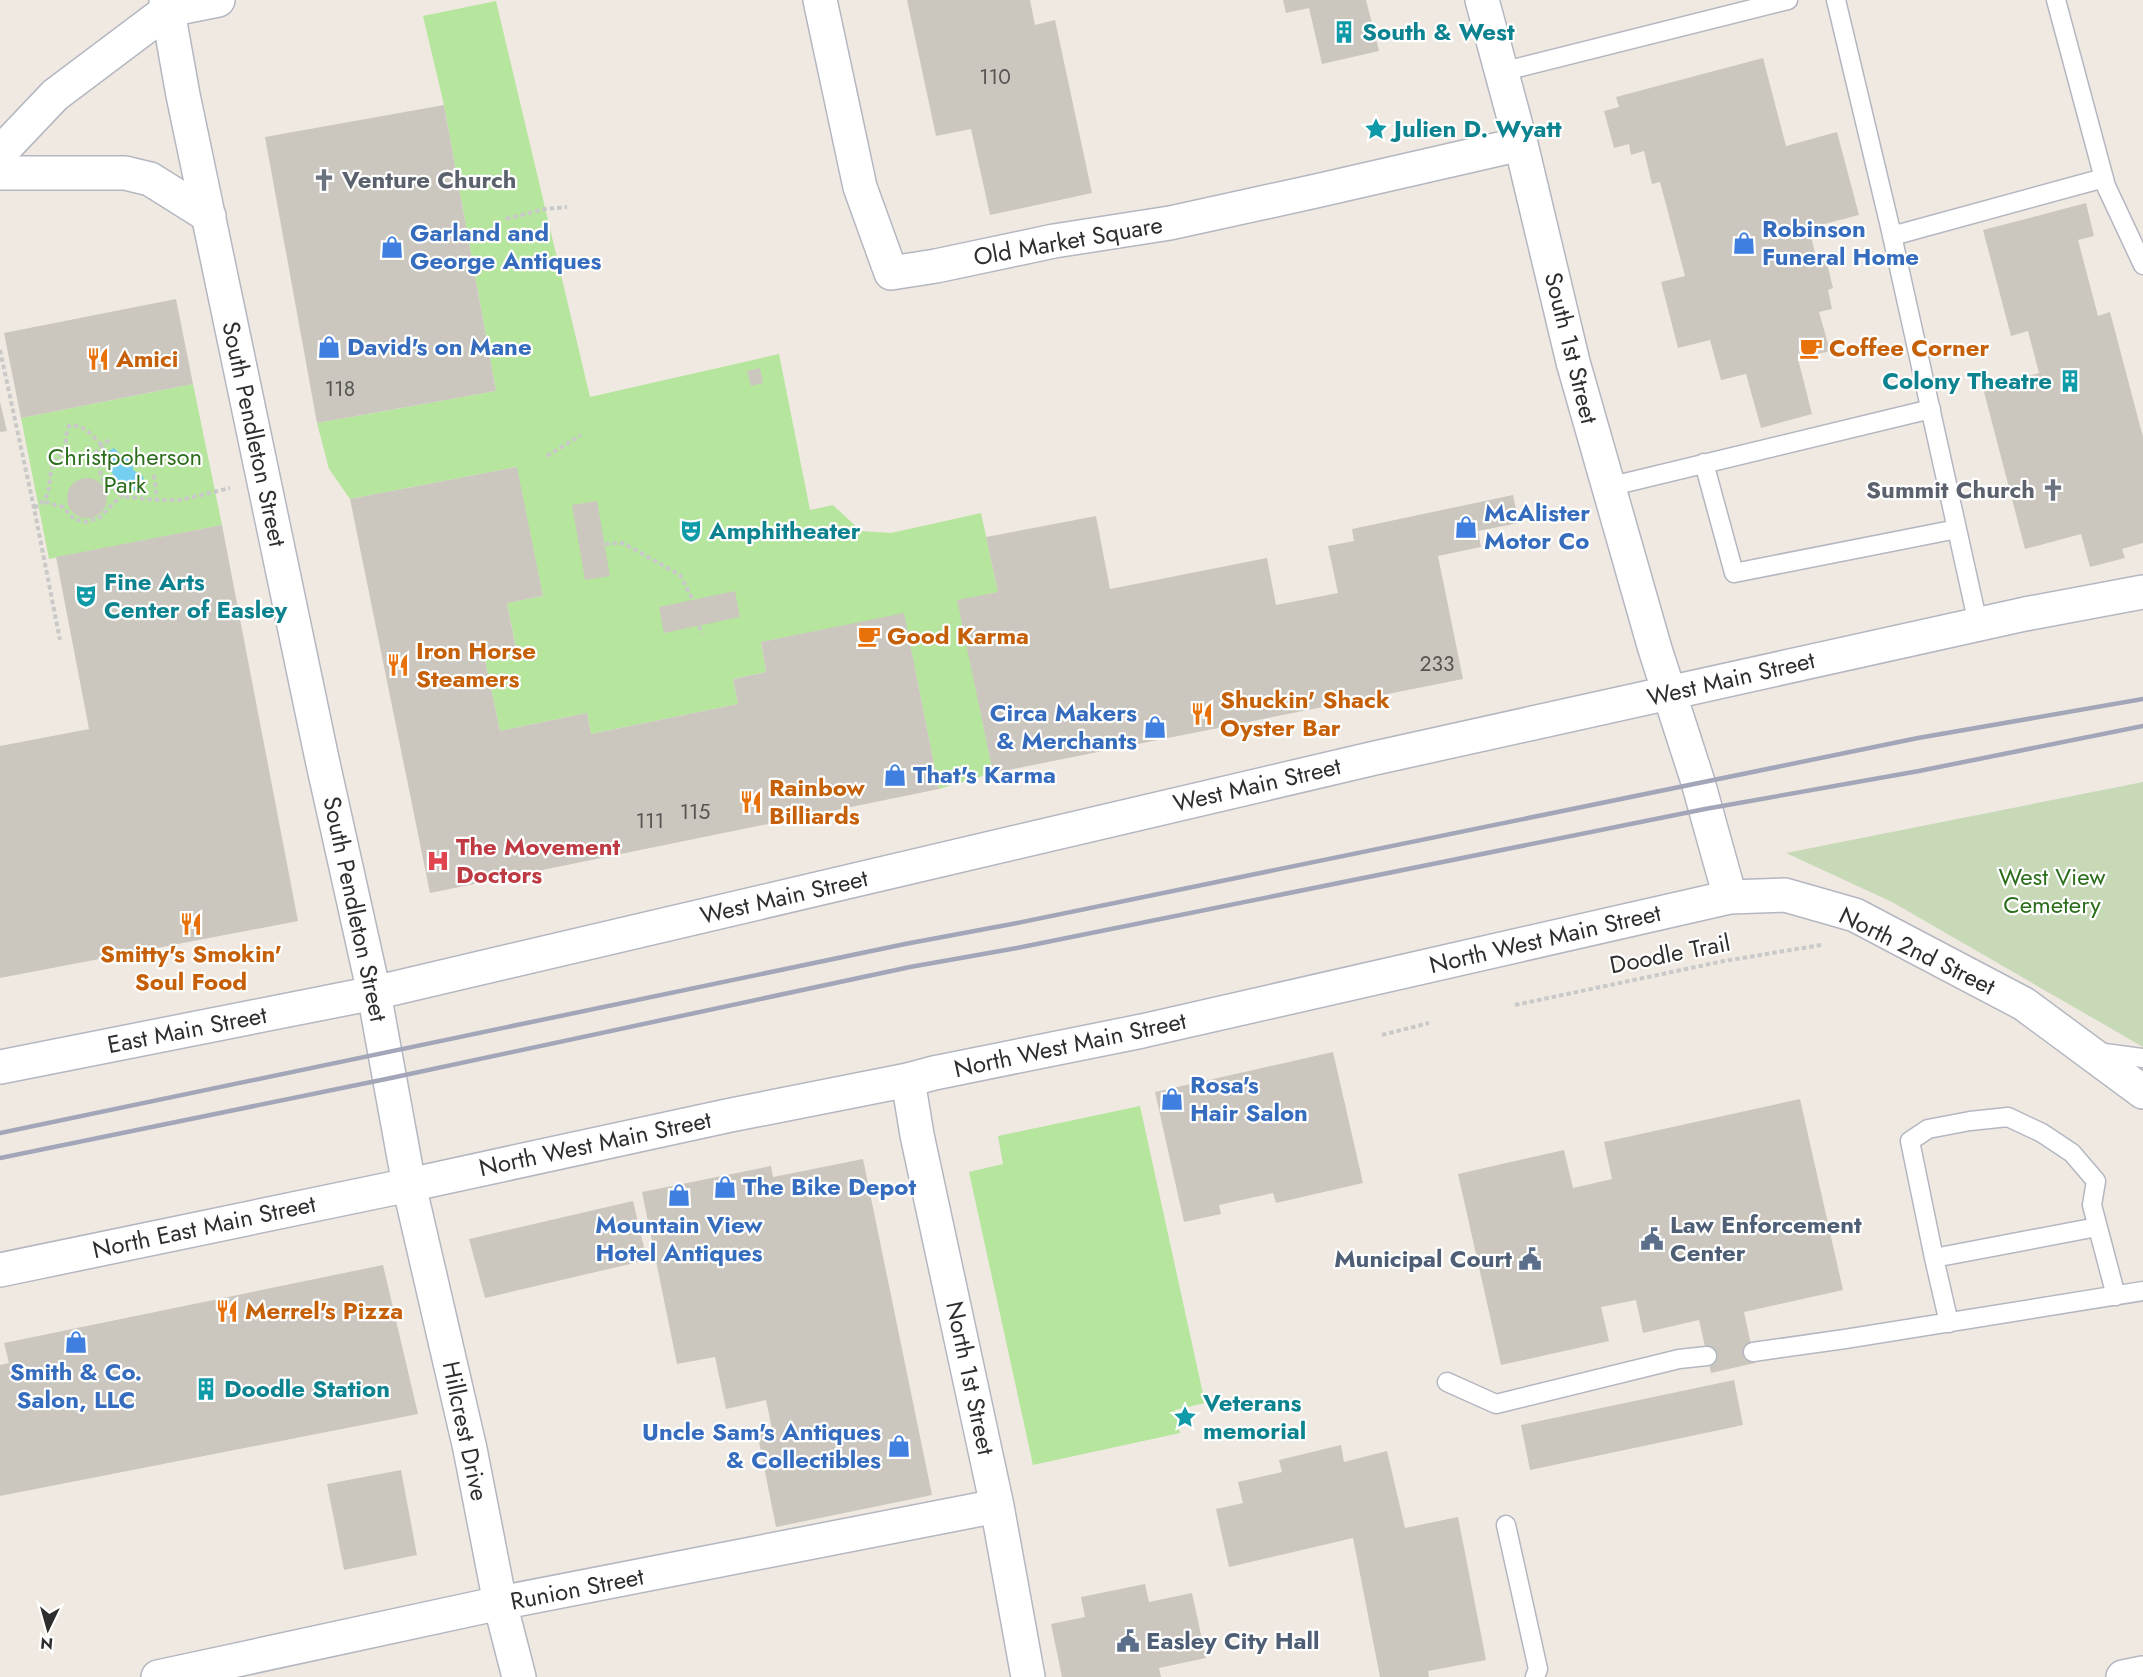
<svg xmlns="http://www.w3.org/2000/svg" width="2143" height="1677" font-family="Jost,sans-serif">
<rect width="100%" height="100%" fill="#efe9e1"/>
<path fill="#b6e59e" d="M496,1L590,397L779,354L810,510L833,505L861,531L891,533L981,513L998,592L958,601L993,773L939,789L904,614L761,642L766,672L733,679L738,704L591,734L587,713L500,731L484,655L516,648L507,603L543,596L516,467L350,499L329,469L317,423L496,391L444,105L423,16Z
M193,384L222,525L49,559L21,418Z
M1140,1106L1205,1403L1175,1410L1180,1433L1033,1465L969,1172L1003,1164L998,1136Z"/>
<path fill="#c8d9b8" d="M2143,782V1047L1892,902L1786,853Z"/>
<path fill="#75cff0" d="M114,448L124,458L132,459L133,470L143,476L145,485L137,491C121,488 112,475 105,460L109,451Z"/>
<path fill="#cbc7bf" d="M907,0H1030L1035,25L1055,20L1092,193L990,215L971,129L936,136Z
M1283,0H1366L1379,51L1322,64L1309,8L1286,13Z
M1763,58L1786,146L1837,132L1859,215L1809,228L1817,261L1826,259L1833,288L1828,290L1832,309L1819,312L1830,351L1798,359L1812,414L1761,428L1746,374L1721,380L1710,340L1678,348L1661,282L1685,276L1660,182L1652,184L1644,151L1631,155L1629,144L1614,148L1604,111L1619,107L1616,97Z
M444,105L496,391L317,423L265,137Z
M2086,203L2094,236L2078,240L2098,316L2110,312L2143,437V543L2122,549L2125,558L2090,567L2081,534L2025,549L1983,388L2039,373L2028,331L2011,336L1983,230Z
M176,299L193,384L21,418L4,333Z
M760,368L763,383L751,386L747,371Z
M0,402L7,431L0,432Z
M517,467L543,596L507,603L516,649L484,655L500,731L587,713L591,734L738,704L733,679L766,672L761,642L904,613L939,789L430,893L350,499Z
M67 498a20 20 0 1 1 40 0a20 20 0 1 1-40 0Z
M1513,495L1519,523L1478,531L1481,547L1438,556L1463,679L993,773L957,600L998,592L986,537L1096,516L1110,589L1267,558L1276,605L1338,593L1328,546L1354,541L1352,529Z
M597,501L610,576L585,580L572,505Z
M222,525L298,921L0,978V746L89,729L56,557Z
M735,591L740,617L664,633L659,607Z
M1333,1052L1363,1183L1276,1203L1273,1193L1219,1205L1221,1214L1184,1222L1155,1092Z
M1800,1099L1843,1290L1744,1312L1755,1363L1711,1373L1699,1320L1643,1333L1636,1300L1601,1307L1609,1341L1501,1365L1458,1174L1564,1150L1573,1188L1612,1179L1604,1142Z
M863,1159L932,1495L776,1527L757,1432L772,1429L766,1400L726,1409L715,1357L677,1364L642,1192L771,1166L773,1177Z
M633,1201L647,1260L485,1298L469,1239Z
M383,1265L418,1414L0,1496V1365L9,1363L4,1343Z
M1734,1380L1743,1425L1530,1470L1521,1425Z
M1341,1445L1344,1462L1387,1451L1405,1528L1458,1517L1486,1660L1428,1671L1429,1677H1380L1353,1538L1229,1567L1216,1509L1243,1503L1238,1482L1282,1472L1279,1460Z
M401,1470L417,1555L344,1570L327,1484Z
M1145,1584L1149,1602L1192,1593L1206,1658L1159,1668L1161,1677H1062L1051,1624L1085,1617L1081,1597Z"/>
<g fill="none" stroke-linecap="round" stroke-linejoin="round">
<g stroke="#b4b7c1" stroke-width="21">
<path id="lane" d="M1836,0L1891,231L1978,624
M2056,0L2106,186L2143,265
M1501,72L1788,0
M1892,236L2104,178
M1704,463L1734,573L1957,529
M1608,487L1931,409
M2097,1052L2143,1058
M1934,1258L2097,1227
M1949,1323L1934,1258L1910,1141L1928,1129L1970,1121L2008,1117L2042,1133L2072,1153L2096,1181L2092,1205L2116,1296
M1753,1352L1845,1339L2143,1291
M1447,1382L1496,1404L1679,1359L1707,1356
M1506,1525L1538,1669L1535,1677"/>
</g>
<g stroke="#b4b7c1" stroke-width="36">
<path id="street" d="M820,0L860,187L891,273L936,266L1054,241L1170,223L1316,191L1521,144
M1482,0L1521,144L1573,362L1655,649L1698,782L1730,897
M0,153L55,95L168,10L218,0
M908,1080L917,1135L997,1506L1028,1677
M409,1185L731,1115L908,1080L934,1073L1142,1031L1730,897L1785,895L1855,915L2024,1004L2143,1092
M158,1677L500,1603L997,1506
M2123,1677L2143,1673"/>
</g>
<g stroke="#b4b7c1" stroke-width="36">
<path id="secondary" d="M166,0L183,95L322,759L374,993L409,1185L470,1449L500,1603L519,1677
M0,173H125L150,179L209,216
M0,1067L374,993L1375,758L2025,614L2143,592
M0,1270L409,1185"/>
</g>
<path stroke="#c9c9c9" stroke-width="4" stroke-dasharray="4.5 3" stroke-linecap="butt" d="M506,219L545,209L567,207
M0,350L34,508L60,640
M109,440L95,453L102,479L126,497L157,500H181L230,488
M547,456L581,435
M154,475L157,500
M45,502L63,507L74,519L87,522L100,517L123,494
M34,508C55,495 46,485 53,465C55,459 62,456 64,450C67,442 65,434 69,426C85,424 92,436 103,446
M605,544L623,543L680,575L693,600
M699,626L702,634
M1515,1005L1724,961L1821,945
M1382,1035L1429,1023"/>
<use href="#lane" stroke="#fff" stroke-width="18"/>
<use href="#street" stroke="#fff" stroke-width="33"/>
<use href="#secondary" stroke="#fff" stroke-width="33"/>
<path stroke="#a3a6b8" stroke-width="4.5" d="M0,1133L905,944L1012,924L1918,738L2143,699
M0,1158L391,1078L910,967L1017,948L1705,809L1919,771L2143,726"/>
</g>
<defs>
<g id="building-bare" transform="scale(1.8)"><path d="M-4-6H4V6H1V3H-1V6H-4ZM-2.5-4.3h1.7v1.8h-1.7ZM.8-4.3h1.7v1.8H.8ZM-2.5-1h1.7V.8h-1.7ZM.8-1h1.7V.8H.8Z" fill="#0f9aa8" stroke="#fff" stroke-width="2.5" paint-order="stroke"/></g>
<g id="sight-bare" transform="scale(1.8)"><path d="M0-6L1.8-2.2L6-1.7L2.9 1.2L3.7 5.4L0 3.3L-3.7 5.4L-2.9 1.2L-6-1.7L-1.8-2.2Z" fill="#0f9aa8" stroke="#fff" stroke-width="2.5" paint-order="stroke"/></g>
<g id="church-bare" transform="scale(1.8)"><path d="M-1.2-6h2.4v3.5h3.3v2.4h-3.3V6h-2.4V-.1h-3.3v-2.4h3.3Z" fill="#6b7280" stroke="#fff" stroke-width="2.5" paint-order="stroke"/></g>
<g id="shop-bare" transform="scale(1.8)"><path d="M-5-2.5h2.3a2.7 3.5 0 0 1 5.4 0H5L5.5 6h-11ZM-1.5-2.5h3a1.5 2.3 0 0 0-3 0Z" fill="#3f7fe0" stroke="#fff" stroke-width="2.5" paint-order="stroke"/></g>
<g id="cafe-bare" transform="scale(1.8)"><path d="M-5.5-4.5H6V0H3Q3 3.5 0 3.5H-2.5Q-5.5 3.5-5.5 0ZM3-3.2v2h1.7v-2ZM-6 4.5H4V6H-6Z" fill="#e8710a" stroke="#fff" stroke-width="2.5" paint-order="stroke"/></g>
<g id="restaurant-bare" transform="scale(1.8)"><path d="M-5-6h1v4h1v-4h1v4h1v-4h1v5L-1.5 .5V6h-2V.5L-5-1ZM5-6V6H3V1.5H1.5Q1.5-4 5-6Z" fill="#e8710a" stroke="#fff" stroke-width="2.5" paint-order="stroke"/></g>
<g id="theatre-bare" transform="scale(1.8)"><path d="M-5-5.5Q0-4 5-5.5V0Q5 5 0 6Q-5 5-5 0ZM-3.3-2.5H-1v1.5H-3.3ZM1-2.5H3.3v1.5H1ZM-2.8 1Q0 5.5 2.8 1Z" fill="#0f9aa8" stroke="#fff" stroke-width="2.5" paint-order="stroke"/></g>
<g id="hospital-bare" transform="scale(1.8)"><path d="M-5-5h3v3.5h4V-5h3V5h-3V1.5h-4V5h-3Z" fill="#e0444e" stroke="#fff" stroke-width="2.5" paint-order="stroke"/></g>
<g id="civic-bare" transform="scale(1.8)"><path d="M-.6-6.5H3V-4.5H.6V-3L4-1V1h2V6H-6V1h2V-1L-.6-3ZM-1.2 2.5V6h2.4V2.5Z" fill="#5c6f8a" stroke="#fff" stroke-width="2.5" paint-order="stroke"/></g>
</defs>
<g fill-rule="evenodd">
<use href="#building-bare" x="1344" y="32"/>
<use href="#sight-bare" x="1376" y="129"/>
<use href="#church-bare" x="324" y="180"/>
<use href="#shop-bare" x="1744" y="243"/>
<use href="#shop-bare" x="392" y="247"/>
<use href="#shop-bare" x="329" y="347"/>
<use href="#cafe-bare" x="1811" y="348"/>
<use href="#restaurant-bare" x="98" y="359"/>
<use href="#building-bare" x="2070" y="381"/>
<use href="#church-bare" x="2053" y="490"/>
<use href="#shop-bare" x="1466" y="527"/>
<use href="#theatre-bare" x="691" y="531"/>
<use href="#theatre-bare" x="86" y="596"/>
<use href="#cafe-bare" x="869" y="636"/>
<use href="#restaurant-bare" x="398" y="665"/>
<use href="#restaurant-bare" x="1202" y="714"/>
<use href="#shop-bare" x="1155" y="727"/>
<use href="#shop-bare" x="895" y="775"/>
<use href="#restaurant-bare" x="751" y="802"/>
<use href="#hospital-bare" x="438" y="861"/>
<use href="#restaurant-bare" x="191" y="924"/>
<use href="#shop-bare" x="1172" y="1099"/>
<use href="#shop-bare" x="725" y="1187"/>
<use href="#shop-bare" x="679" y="1195"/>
<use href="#civic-bare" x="1652" y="1239"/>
<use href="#civic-bare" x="1530" y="1259"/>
<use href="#restaurant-bare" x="227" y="1311"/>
<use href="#shop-bare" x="76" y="1342"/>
<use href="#building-bare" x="206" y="1389"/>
<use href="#sight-bare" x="1185" y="1417"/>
<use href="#shop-bare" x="899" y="1446"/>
<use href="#civic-bare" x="1128" y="1641"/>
</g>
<g text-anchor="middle" stroke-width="4.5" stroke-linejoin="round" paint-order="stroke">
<g font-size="21" fill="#555452">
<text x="995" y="84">110</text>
<text x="340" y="396">118</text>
<text x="1437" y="671">233</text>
<text x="695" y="819">115</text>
<text x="650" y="828">111</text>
</g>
<g font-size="24" font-weight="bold" fill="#0d838f" stroke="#fff" text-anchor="start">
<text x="1362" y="40">South &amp; West</text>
<text x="1394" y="137">Julien D. Wyatt</text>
<text x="2052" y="389" text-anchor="end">Colony Theatre</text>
<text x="709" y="539">Amphitheater</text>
<text x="104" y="590">Fine Arts<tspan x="104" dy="28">Center of Easley</tspan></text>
<text x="224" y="1397">Doodle Station</text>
<text x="1203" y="1411">Veterans<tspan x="1203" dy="28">memorial</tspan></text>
</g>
<g font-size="24" font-weight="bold" fill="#5b616d" stroke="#fff" text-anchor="start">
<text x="342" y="188">Venture Church</text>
<text x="2035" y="498" text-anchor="end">Summit Church</text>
</g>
<g font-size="24" font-weight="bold" fill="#366cbe" stroke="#fff" text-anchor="start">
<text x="1762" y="237">Robinson<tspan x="1762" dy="28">Funeral Home</tspan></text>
<text x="410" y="241">Garland and<tspan x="410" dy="28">George Antiques</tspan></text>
<text x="347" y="355">David's on Mane</text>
<text x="1484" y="521">McAlister<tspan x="1484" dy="28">Motor Co</tspan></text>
<text x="1137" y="721" text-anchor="end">Circa Makers<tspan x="1137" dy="28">&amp; Merchants</tspan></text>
<text x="913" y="783">That's Karma</text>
<text x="1190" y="1093">Rosa's<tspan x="1190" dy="28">Hair Salon</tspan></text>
<text x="743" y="1195">The Bike Depot</text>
<text x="679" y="1233" text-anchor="middle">Mountain View<tspan x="679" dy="28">Hotel Antiques</tspan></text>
<text x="76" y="1380" text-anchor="middle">Smith &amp; Co.<tspan x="76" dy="28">Salon, LLC</tspan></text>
<text x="881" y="1440" text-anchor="end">Uncle Sam's Antiques<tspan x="881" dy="28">&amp; Collectibles</tspan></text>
</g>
<g font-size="24" fill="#2e2e2e" stroke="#fff">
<text transform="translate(1068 241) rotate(-10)" y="8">Old Market Square</text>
<text transform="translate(1571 348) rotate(76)" y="8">South 1st Street</text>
<text transform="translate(254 434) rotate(78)" y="8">South Pendleton Street</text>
<text transform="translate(1731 679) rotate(-13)" y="8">West Main Street</text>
<text transform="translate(1257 785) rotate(-13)" y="8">West Main Street</text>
<text transform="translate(784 897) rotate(-13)" y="8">West Main Street</text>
<text transform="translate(355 909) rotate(78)" y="8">South Pendleton Street</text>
<text transform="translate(1545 939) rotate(-13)" y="8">North West Main Street</text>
<text transform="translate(1917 951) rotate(26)" y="8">North 2nd Street</text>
<text transform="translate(1670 954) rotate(-11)" y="8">Doodle Trail</text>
<text transform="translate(187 1030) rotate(-11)" y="8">East Main Street</text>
<text transform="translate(1070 1045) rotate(-12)" y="8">North West Main Street</text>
<text transform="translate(595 1144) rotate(-12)" y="8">North West Main Street</text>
<text transform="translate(204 1227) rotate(-12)" y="8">North East Main Street</text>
<text transform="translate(970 1378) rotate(78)" y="8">North 1st Street</text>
<text transform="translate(465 1431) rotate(78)" y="8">Hillcrest Drive</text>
<text transform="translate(577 1589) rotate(-11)" y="8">Runion Street</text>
</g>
<g font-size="24" font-weight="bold" fill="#c56008" stroke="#fff" text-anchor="start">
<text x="1829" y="356">Coffee Corner</text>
<text x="116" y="367">Amici</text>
<text x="887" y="644">Good Karma</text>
<text x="416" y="659">Iron Horse<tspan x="416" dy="28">Steamers</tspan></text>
<text x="1220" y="708">Shuckin' Shack<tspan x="1220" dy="28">Oyster Bar</tspan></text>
<text x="769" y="796">Rainbow<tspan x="769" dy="28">Billiards</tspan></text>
<text x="191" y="962" text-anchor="middle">Smitty's Smokin'<tspan x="191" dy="28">Soul Food</tspan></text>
<text x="245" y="1319">Merrel's Pizza</text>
</g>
<g font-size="24" fill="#2c6e1b" stroke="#fff">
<text x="125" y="465">Christpoherson<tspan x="125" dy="28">Park</tspan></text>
<text x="2052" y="885">West View<tspan x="2052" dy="28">Cemetery</tspan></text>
</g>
<g font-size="24" font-weight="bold" fill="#be3a42" stroke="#fff" text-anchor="start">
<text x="456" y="855">The Movement<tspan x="456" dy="28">Doctors</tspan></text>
</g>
<g font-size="24" font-weight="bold" fill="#4e5e75" stroke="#fff" text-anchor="start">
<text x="1670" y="1233">Law Enforcement<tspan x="1670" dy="28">Center</tspan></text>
<text x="1512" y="1267" text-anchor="end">Municipal Court</text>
<text x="1146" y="1649">Easley City Hall</text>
</g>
</g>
<g transform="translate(48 1629) rotate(185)" stroke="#ffffff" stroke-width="4.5" paint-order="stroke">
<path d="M0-4.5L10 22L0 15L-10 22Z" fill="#2e2e2e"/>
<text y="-9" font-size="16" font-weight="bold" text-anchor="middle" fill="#2e2e2e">N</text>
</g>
</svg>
